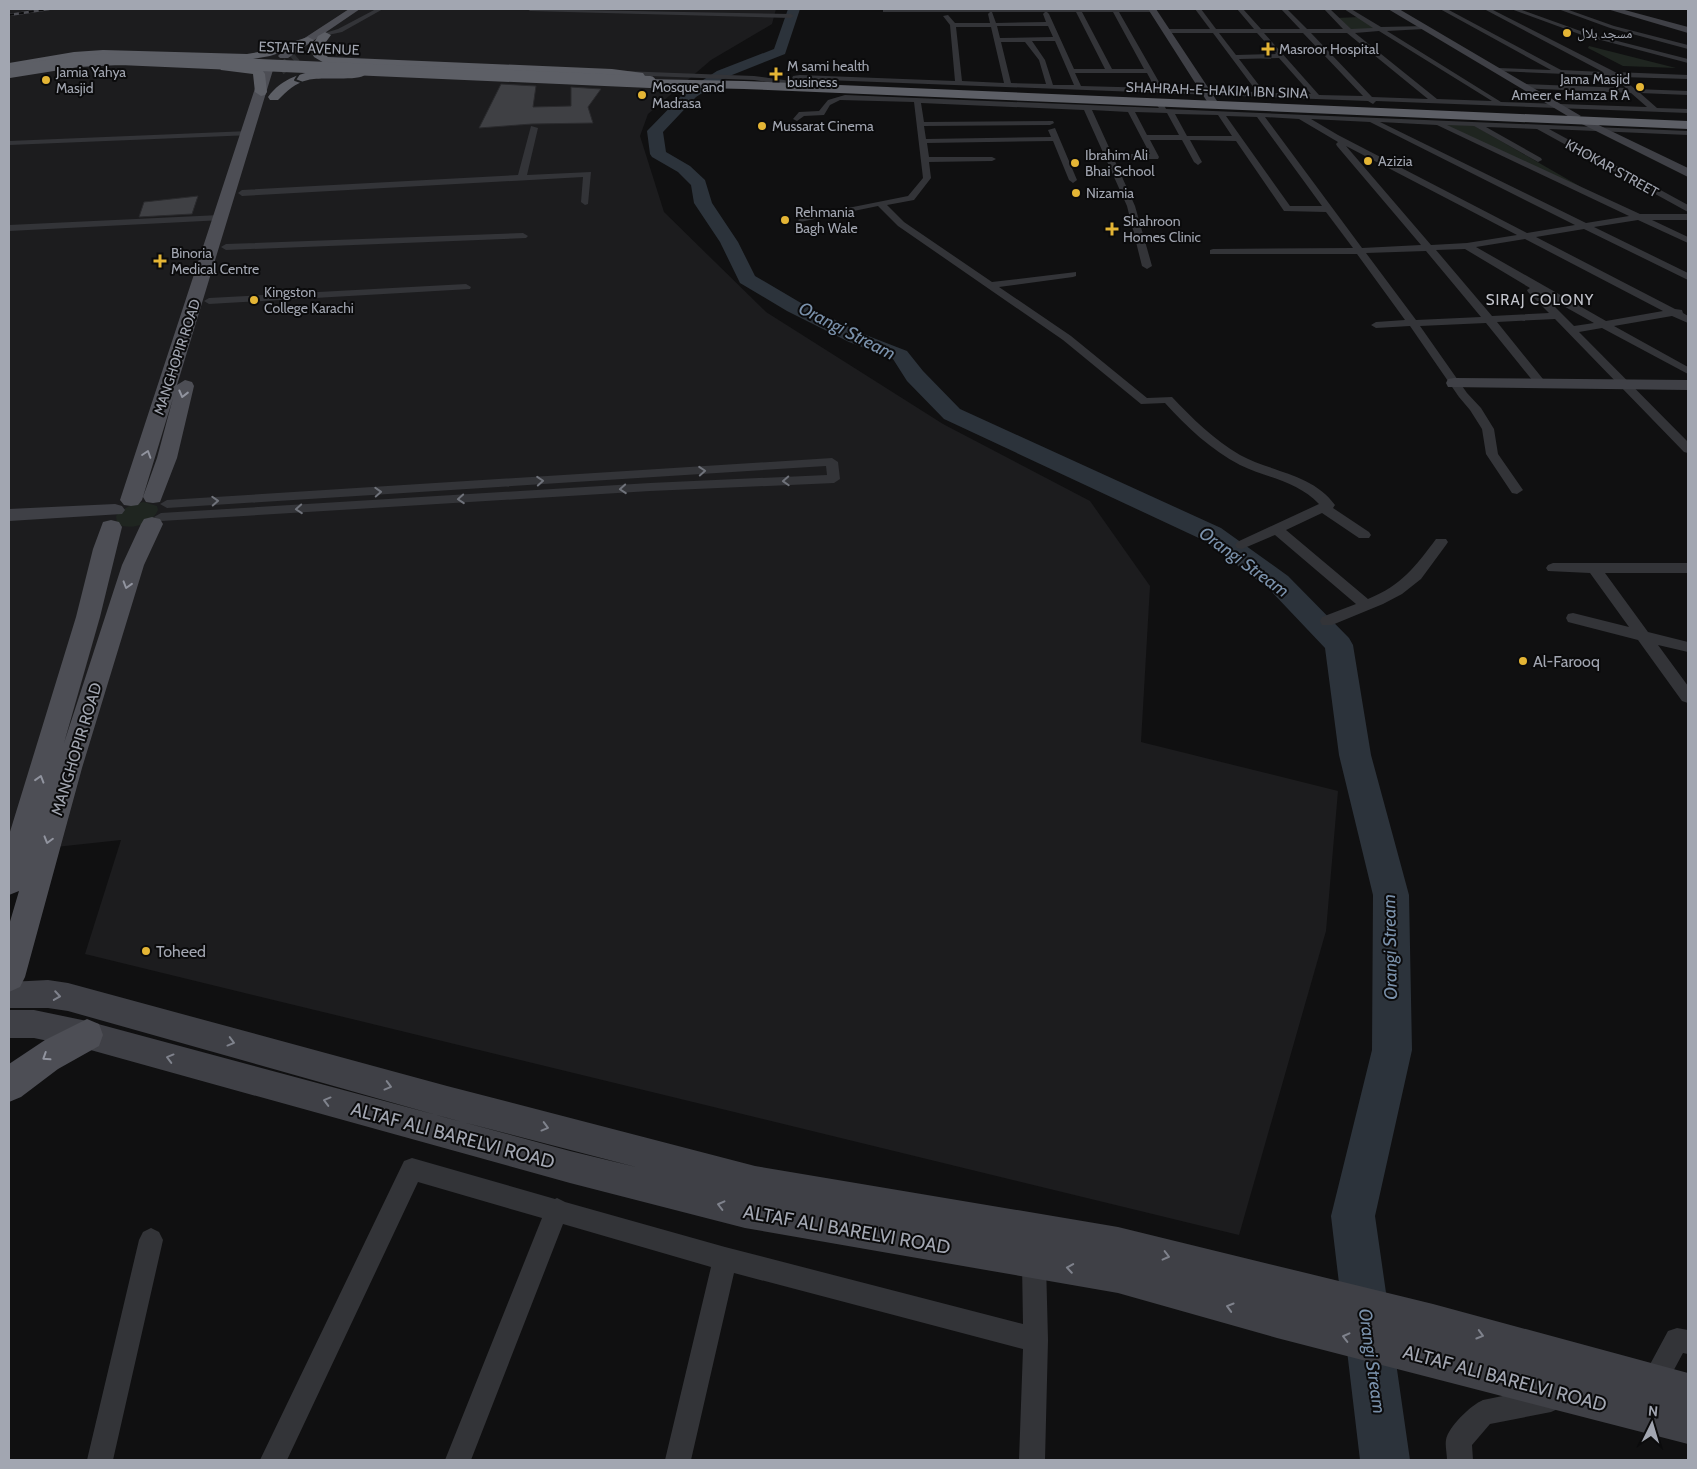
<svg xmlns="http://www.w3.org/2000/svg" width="1697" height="1469" font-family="Cabin,'Noto Naskh Arabic',sans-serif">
<rect width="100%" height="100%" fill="#101011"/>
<path fill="#1c1c1e" d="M9,9H776L772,24L711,60L648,114L640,136L664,212L766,312L943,424L1090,501L1150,586L1141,742L1338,791L1326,931L1239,1235L85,954L121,840L9,852Z"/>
<path fill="#1f2520" d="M1360,17L1381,29L1349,31L1336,18Z
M1589,46L1676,68L1623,66L1588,48Z
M1442,124L1473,125L1581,187L1577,188Z
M144,502L157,506L158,510C152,524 131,531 117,524L116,516C124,507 133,504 144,502Z"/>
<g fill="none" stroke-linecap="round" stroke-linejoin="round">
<path fill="#2c333b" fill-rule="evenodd" d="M788,9H800L785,54L727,77L696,97L663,132L666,152L690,166L705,180L712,203L738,242L755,276L801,303L863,334L907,351L923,371L960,409L1221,528L1288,576L1349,638L1353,645L1371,755L1409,895L1412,1050L1375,1216L1410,1460H1360L1331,1216L1372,1050L1373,895L1339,755L1325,648L1268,588L1203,540L944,419L907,381L893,359L849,342L787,311L740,283L720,242L694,203L691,185L678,172L652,157L650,154L647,131L686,91L717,71L774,49Z"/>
</g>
<path fill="#3f4044" stroke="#2a2a2d" d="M501,84L536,86L533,107L571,106V87L601,89L588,107L593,123L532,124L479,128Z
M198,196L192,214L139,217L144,202Z"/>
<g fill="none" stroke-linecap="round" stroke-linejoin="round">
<path stroke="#2d2e31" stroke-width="11" stroke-dasharray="11 5.5" stroke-linecap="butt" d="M280,70L296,56"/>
<path fill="#333438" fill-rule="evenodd" d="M376,9H383L342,32L328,35L325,33L338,29Z
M527,9L791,14L794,16L791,18L530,11Z
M885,9H1155L1153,12H1119L1163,89L1257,92L1213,33H1167L1164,31L1167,29H1210L1195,9H1201L1216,29H1254L1237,9H1243L1261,29H1300L1281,9H1287L1307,29H1343L1324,9H1330L1351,29L1373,28L1344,9H1351L1381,27L1426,26L1427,27L1424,29L1387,31L1501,102L1647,107L1631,93L1521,88V84H1524L1626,88L1612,76L1496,71V69L1498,68L1551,70L1440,9H1447L1561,70L1603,72L1484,9H1491L1615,72L1688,75V79L1621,77L1635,89L1688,91V95L1640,93L1657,108L1688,109V113L1376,101L1373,104L1368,101L800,79L793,86L754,80L623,75L619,73L623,71L754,76L791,81L793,76L800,75L955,81L950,25L943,16L948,15L955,23H990L988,14L990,12H883V10ZM992,12H1045L1043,14L1046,22L996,23ZM1047,12H1076L1105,69H1074L1049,14ZM1082,12H1113L1144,69H1112ZM997,26H1048L1053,37L1000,38ZM956,27H991L1004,83L962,81ZM1379,31L1492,101L1437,99L1355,33ZM1219,33H1257L1276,54L1236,55ZM1264,33H1303L1363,96L1319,95ZM1311,33H1347L1428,99L1372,97ZM1032,41H1055L1074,85H1053L1045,60ZM1001,42H1025L1039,60L1046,84L1011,83ZM1279,58L1311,94L1265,93L1239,59ZM1075,73H1147L1155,88L1081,86Z
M1511,9H1519L1586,33L1688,59V63L1582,35Z
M1558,9H1566L1614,26L1688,45V49L1610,28Z
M845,95L1159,108L1155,103L1159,101H1162L1166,109L1688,131V135L1549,129L1688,205V212L1537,129L1486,127L1541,158L1542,160L1538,162L1474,126L1447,125L1640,214H1688V220H1652L1688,237V243L1638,220L1594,227L1688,273V280L1584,229L1536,237L1675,309L1682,310L1683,313L1688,316V323L1672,316L1614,326L1688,367V374L1602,328L1579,332L1688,442V453L1684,452L1555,319L1497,322L1547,384L1541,387L1537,386L1486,323L1420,326L1467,393L1481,408L1494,429L1498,454L1523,490L1517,494L1512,493L1486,454L1482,429L1470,410L1459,397L1410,326L1376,328L1371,325L1376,322L1405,320L1357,254H1210V250L1213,249L1353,248L1326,212L1284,211L1236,141L1190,140L1202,162L1198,165L1194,162L1182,140H1150L1159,157L1158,159H1114L1135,206L1152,266L1147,269L1142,266L1127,206L1084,110L921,103L924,122L1053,121L1054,123L1050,125L924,126L926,139L1051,137L1048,130L1055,128L1077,180L1073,183L1069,180L1053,141L927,143L929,157H992L996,159L992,161L929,162L931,178L914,200L887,205L904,222L992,282L1076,272V276L1073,277L999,287L1071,336L1147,398L1172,397C1192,418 1214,440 1240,455C1271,472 1313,474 1335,505L1333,508L1369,532L1371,535L1369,538H1359L1322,513L1286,530L1368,599C1402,585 1415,567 1436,539H1446L1448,542L1446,545L1421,579L1402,594L1383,604L1332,625H1322L1320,621L1322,617L1356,604L1275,535L1242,549L1237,548L1235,545L1237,542L1319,504C1297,481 1267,478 1240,465C1211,450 1187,427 1165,403L1141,404L1063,340L898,226L878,206L800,222L798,220L803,217L908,196L923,178L914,102L840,100L830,105L824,115L804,116L797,121L793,119L799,112L819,111L828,100ZM1092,110L1128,112L1150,154H1112ZM1135,112L1167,113L1179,135H1147ZM1175,114L1218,115L1232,136H1187ZM1226,116L1257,117L1322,206H1290ZM1265,117L1299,119L1338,142L1336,144L1337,146L1421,245L1362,248ZM1311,119L1370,122L1575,225L1527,233L1338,135ZM1380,122L1437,125L1629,216L1586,223ZM1346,146L1517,235L1467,243L1431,245ZM1525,239L1663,311L1606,321L1476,247ZM1465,249L1530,288L1527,290L1528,292L1549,313L1492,316L1436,250ZM1426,251L1481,317L1416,320L1366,253ZM1542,294L1594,323L1574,326Z
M531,126L538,128L527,175L591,172L588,204L585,205L581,202L583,177L242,196L238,193L242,190L518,175Z
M249,131L253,133L252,135L9,145V141Z
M220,215L223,216V220L9,231V225Z
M523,233L528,236L526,238L226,250L221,247L226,244Z
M466,284L471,287L470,289L209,304L204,301L209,298Z
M832,458L838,462L840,479L834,483L650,491L161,521L154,517L161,513L650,483L827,475L826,466L167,508L160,504L167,500Z
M1553,563H1688V573H1605L1648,632L1688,642V652L1658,645L1688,686V703L1682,701L1638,640L1568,622L1566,618L1568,614L1573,613L1629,627L1590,573L1548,571L1546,568L1548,565Z
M412,1158L555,1199L557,1198L565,1202L725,1247L1023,1324L1022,1263L1026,1255L1034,1251L1042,1255L1046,1263L1048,1340L1045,1460H1019L1023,1349L734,1273L691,1460H665L711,1267L563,1224L471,1460H445L542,1218L418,1182L287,1460H260L404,1161Z
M151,1228L159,1232L163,1240L113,1460H87L139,1240L143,1232Z
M1677,1328L1688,1330V1354L1683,1353L1662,1392L1653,1396L1644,1392L1640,1383L1668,1331Z
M1551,1386L1560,1390L1564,1399L1560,1408L1551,1412L1490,1424L1472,1445L1473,1460H1447C1447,1454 1445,1446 1446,1440C1448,1427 1471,1405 1483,1400Z"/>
<path fill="#3f4046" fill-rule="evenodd" d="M1148,9H1156L1217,101L1216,103H1208Z
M1388,9H1399L1581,116L1575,119L1571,118Z
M1607,9H1621L1688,27V33Z
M1584,118L1688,168V177L1580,123L1578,121L1580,119Z
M1454,378L1688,380V390L1448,387L1446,383L1448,379Z
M115,504L122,506L125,510L122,514L9,521V509Z
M48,980L68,983L447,1086L755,1166L1118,1227L1433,1304L1688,1373V1444L1277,1338L1118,1293L745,1228L570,1183L87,1049L34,1038H9V1010H34L87,1021L570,1151L636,1167L447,1118L68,1011L48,1008H9V982Z"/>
<path fill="#4d4e55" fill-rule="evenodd" d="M349,9H360L288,58H280L278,56L280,54Z
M267,67L273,70L177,385L185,380L192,382L194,386L177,458L160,502L153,503L146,502L143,497L157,458L173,398L142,500L138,505L131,506L124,505L120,500L261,70Z
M152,517L160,519L163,524L144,565L82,768L25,977L20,987L9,992V925L19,891L9,895V835L76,617L93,549L103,522L111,520L119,522L122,527L100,617L64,743L122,565L141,524L144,519Z
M87,1019L99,1024L103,1035L99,1046L58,1069L21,1097L9,1102V1064L45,1040Z"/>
<path fill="#5d5f66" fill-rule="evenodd" d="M325,32L331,35L323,46L322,52L328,57L612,69L643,73L645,76L642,79L744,81L1688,121V129L744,89L618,86L612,82L614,79H630L326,64L314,57L310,49L318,36Z
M308,37L314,40L312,42L270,56L247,60L103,56L74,58L9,69V63L74,52L103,50L247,54L264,51Z
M225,63L261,68L265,74L267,92L265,95L261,96L255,92L253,74L221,70L219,67L221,64Z
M325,70H360L366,74C359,82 321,76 308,80C295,83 287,91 278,100H270L268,97C282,78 302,72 325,70Z"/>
<g stroke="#4c4d53" stroke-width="2.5">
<path id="rail" d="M9,15L49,9"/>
</g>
<use href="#rail" stroke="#0b0b0c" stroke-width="2" stroke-dasharray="5" stroke-linecap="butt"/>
<path stroke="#5d5f66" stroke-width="12" d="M9,72L78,61L120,59L650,82"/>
</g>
<defs><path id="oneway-chevron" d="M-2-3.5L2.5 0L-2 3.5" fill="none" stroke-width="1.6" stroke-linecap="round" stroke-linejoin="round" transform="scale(1.25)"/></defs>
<use stroke="#1b1c1e" href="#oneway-chevron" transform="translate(298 79) rotate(161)"/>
<g stroke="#91949f">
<use href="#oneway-chevron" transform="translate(183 394) rotate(104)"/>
<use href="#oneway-chevron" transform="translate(147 454) rotate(-72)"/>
<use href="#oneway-chevron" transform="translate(127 585) rotate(107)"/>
<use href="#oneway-chevron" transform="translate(40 779) rotate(-73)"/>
<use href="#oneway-chevron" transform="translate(48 840) rotate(106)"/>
<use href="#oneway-chevron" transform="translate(46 1057) rotate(147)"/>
</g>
<g stroke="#70737b">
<use href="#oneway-chevron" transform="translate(702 471) rotate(-4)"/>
<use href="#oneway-chevron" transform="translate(540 481) rotate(-4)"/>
<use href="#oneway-chevron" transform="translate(786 481) rotate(177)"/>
<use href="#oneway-chevron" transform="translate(623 489) rotate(176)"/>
<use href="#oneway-chevron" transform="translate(378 492) rotate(-3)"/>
<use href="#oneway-chevron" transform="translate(461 499) rotate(176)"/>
<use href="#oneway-chevron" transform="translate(215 501) rotate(-3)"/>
<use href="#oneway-chevron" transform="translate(299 509) rotate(176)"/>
</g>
<g stroke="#7f828c">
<use href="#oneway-chevron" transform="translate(57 996) rotate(9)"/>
<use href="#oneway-chevron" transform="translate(231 1042) rotate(15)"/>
<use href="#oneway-chevron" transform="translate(170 1058) rotate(-165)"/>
<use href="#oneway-chevron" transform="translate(388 1086) rotate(15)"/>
<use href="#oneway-chevron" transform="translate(327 1101) rotate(-165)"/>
<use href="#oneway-chevron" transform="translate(545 1127) rotate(15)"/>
<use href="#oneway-chevron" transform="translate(721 1205) rotate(-166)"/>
<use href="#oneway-chevron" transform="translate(1166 1256) rotate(14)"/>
<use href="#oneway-chevron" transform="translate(1070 1268) rotate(-171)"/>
<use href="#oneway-chevron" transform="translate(1230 1307) rotate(-164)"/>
<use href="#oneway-chevron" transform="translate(1480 1335) rotate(16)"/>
<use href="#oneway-chevron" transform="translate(1346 1337) rotate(-166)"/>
</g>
<g fill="#e4b535" stroke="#0b0b0c" stroke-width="2">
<circle cx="1567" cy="33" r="5"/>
<path d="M1265.5 41.5h5v5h5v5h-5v5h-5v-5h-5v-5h5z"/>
<path d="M773.5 66.5h5v5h5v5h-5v5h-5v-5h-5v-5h5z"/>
<circle cx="46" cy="80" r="5"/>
<circle cx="1640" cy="87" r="5"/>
<circle cx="642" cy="95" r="5"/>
<circle cx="762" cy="126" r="5"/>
<circle cx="1368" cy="161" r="5"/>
<circle cx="1075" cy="163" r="5"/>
<circle cx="1076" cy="193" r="5"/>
<circle cx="785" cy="220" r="5"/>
<path d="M1109.5 221.5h5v5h5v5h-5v5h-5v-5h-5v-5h5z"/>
<path d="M157.5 253.5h5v5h5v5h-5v5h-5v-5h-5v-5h5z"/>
<circle cx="254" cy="300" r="5"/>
<circle cx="1523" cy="661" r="5"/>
<circle cx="146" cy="951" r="5"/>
</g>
<g text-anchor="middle" stroke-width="4" stroke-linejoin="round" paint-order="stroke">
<g font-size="14" fill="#a2a6b1" stroke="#0b0b0c" text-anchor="start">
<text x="1577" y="38">مسجد بلال</text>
<text x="1279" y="54">Masroor Hospital</text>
<text x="787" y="71">M sami health<tspan x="787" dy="16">business</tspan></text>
<text x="56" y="77">Jamia Yahya<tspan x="56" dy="16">Masjid</tspan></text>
<text x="1630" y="84" text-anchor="end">Jama Masjid<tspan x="1630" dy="16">Ameer e Hamza R A</tspan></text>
<text x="652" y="92">Mosque and<tspan x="652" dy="16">Madrasa</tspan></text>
<text x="772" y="131">Mussarat Cinema</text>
<text x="1085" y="160">Ibrahim Ali<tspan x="1085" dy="16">Bhai School</tspan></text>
<text x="1378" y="166">Azizia</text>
<text x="1086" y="198">Nizamia</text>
<text x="795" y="217">Rehmania<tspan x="795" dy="16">Bagh Wale</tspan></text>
<text x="1123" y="226">Shahroon<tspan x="1123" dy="16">Homes Clinic</tspan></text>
<text x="171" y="258">Binoria<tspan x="171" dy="16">Medical Centre</tspan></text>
<text x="264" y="297">Kingston<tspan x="264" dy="16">College Karachi</tspan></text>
</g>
<g font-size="14" fill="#a2a6b1" stroke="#0b0b0c">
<text transform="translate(309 48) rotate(2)" y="5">ESTATE AVENUE</text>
<text transform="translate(1217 90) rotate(2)" y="5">SHAHRAH-E-HAKIM IBN SINA</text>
<text transform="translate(1612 168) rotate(29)" y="5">KHOKAR STREET</text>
<text transform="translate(177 357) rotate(-72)" y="5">MANGHOPIR ROAD</text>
</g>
<g font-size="15" letter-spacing="1" fill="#c3c5cd" stroke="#0b0b0c">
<text x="1540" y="305">SIRAJ COLONY</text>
</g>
<g font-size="16" fill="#a2a6b1" stroke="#0b0b0c" text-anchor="start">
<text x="1533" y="667">Al-Farooq</text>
<text x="156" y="957">Toheed</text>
</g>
<g font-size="16" fill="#a2a6b1" stroke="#0b0b0c">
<text transform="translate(76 749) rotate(-73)" y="6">MANGHOPIR ROAD</text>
</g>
<g font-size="18" font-style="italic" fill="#7a91ab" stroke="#0b0b0c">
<text transform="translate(847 331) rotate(27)" y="6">Orangi Stream</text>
<text transform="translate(1244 562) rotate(36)" y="6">Orangi Stream</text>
<text transform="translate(1390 947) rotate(-91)" y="6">Orangi Stream</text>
<text transform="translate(1372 1361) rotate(82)" y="6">Orangi Stream</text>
</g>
<g font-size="19" fill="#a2a6b1" stroke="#0b0b0c">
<text transform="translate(453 1135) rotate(15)" y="7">ALTAF ALI BARELVI ROAD</text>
<text transform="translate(847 1229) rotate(10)" y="7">ALTAF ALI BARELVI ROAD</text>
<text transform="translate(1505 1378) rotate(15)" y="7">ALTAF ALI BARELVI ROAD</text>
</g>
</g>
<rect width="1697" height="1469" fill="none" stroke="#a2a6b1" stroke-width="20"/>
<g transform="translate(1652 1424) rotate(5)" stroke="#0b0b0c" stroke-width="4" paint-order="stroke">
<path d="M0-4L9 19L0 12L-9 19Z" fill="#a2a6b1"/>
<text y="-8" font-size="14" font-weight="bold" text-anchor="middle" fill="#a2a6b1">N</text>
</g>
</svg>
